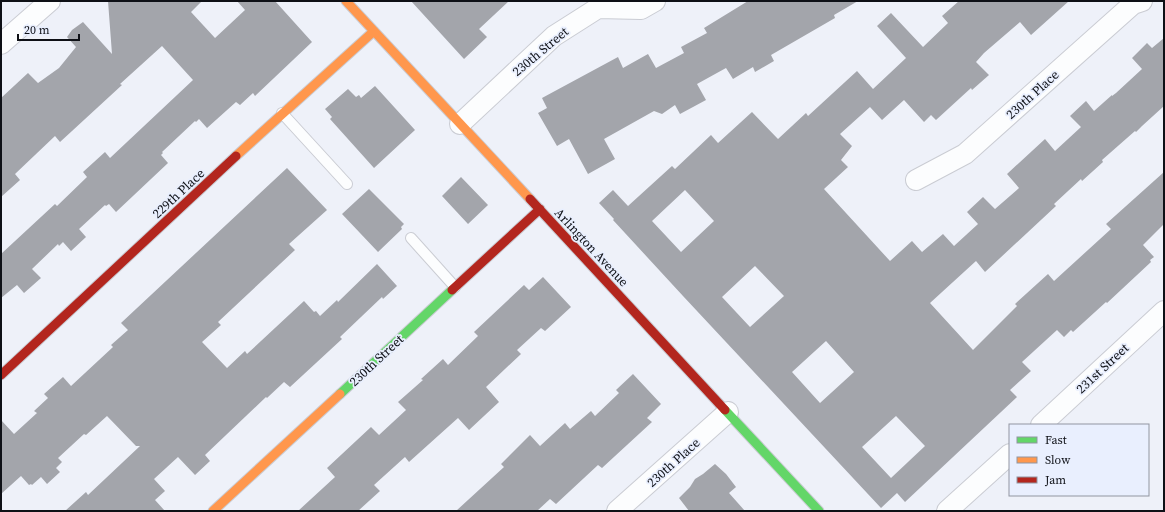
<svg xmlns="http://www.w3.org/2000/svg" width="1165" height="512" font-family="'Source Serif 4',serif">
<rect width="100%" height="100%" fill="#eef1f9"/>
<path fill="#a3a5ab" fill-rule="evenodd" d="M108,1H202L191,12L215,38L245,10L237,1H275L312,42L255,96L253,93L240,105L236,102L207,128L199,119L196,122L195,121L162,152L163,153L161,155L168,163L116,212L109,204L106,206L105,205L79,229L86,237L71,251L63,242L59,246L58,244L32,269L41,278L24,293L17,285L1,298V254L55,204L57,206L87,177L83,172L105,152L110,158L193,80L162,46L120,84L122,85L72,131L60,142L55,136L15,174L20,180L1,197V98L28,73L38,83L59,68L76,47L67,37L72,30L83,22L112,54Z
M411,1H509L479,29L487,37L464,59Z
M748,1H858L834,15L835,18L771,55L774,61L755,72L753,67L733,79L726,68L697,84L706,100L680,114L675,105L662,114L654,111L604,139L615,159L588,174L569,139L557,146L538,113L547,108L542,98L618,57L623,68L648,54L656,68L684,53L681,47L707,33L704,28Z
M959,1H1069L1031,35L1020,22L984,53L976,62L989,75L972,90L971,88L936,120L931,115L924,122L904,100L882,120L870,107L840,134L852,146L841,160L848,167L824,189L890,261L912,241L922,252L943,234L954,246L978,224L967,212L983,197L995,209L1019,188L1007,174L1045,139L1055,151L1081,127L1070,116L1086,101L1094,111L1112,95V96L1116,93L1142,69L1132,58L1147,43L1152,48L1164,38V106L1142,126L1136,132L1135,131L1102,160L1103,162L1082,181L1081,179L1054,204L1056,206L985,272L976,261L930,303L973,350L1017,306L1015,304L1048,274L1054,281L1111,229L1106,224L1164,172V224L1143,245L1154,257L1150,260L1151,262L1107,303L1106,302L1073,332L1071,330L1064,337L1057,330L1022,362L1031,371L1010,390L1017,397L905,502L897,493L881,508L683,296L613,220L614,219L599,203L613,190L628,206L672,166L675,169L711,135L718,143L752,112L778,139L806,113L808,116L857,71L873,89L906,58L877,26L891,13L923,47L948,23L942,16ZM685,190L714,221L681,252L652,221ZM755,266L784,296L750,327L722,297ZM826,341L854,372L820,403L792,372ZM896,416L925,446L891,478L862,447Z
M375,86L415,130L374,168L330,119L332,117L325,109L348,89L356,97L359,95L361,98Z
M287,168L327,210L289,244L295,250L218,322L221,325L202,342L227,368L245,351L247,354L304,301L314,312L316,311L320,316L337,300L338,302L377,264L397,286L383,299L382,297L340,337L342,339L290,387L284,382L267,398L266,397L205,455L210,461L195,475L178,457L154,479L165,491L155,500L165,511H65L86,492L88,495L140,446H136L107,416L86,435L84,434L58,458L62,462L56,468L60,472L47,484L41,477L32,485L31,484L29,485L21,476L1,494V420L14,434L37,413L34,411L48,398L44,394L63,377L71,386L113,347L111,345L128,330L121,323Z
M461,177L488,205L468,224L442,196Z
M369,189L404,224L401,227L402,229L378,252L342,214Z
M543,277L571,307L545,331L541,328L517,350L521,354L486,387L499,402L469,430L458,418L409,462L405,457L374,485L380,491L358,511H298L335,477L327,468L371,427L379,435L406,410L398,402L423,380L421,379L443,359L448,365L478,336L474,332L524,285L529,290Z
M633,374L661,404L647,418L652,422L602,468L598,465L556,504L550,499L537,511H456L504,467L501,464L530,435L540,446L565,423L570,429L591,411L595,416L619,393L616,390Z
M715,464L726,474L736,487L729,493L745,511H689L679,498L690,487L695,479L703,474Z"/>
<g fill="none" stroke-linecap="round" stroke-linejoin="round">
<g stroke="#caccd3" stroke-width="12">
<path id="lane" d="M282,113L347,184
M411,238L455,287"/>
</g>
<g stroke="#caccd3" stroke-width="22">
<path id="street" d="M1,44L50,1
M460,124L554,36L598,8L641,9L655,1
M916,180L965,154L1133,4L1142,1
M1041,425L1164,311
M617,511L728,412
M947,511L1010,454"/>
</g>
<g stroke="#caccd3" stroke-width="11">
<path id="fast" d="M340,394L452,290
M725,410L819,511"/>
</g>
<g stroke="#caccd3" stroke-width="11">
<path id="slow" d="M346,1L530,199
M236,156L374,31
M213,511L340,394"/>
</g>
<g stroke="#caccd3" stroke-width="11">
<path id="jam" d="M530,199L725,410
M452,290L540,209
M1,375L236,156"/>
</g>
<use href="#lane" stroke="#fcfdfe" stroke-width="10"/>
<use href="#street" stroke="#fcfdfe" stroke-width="20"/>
<use href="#fast" stroke="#63d668" stroke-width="9"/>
<use href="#slow" stroke="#ff974d" stroke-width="9"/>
<use href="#jam" stroke="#b3261e" stroke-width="9"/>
</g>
<g text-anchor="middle" stroke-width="3.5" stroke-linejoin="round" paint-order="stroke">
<g font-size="13" fill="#0e1016" stroke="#e9effe">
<text transform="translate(540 51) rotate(-40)" y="5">230th Street</text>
<text transform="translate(1032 94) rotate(-42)" y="5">230th Place</text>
<text transform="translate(178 193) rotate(-43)" y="5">229th Place</text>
<text transform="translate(592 247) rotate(47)" y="5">Arlington Avenue</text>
<text transform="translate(376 360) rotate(-43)" y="5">230th Street</text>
<text transform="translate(1102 368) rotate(-43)" y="5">231st Street</text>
<text transform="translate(673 462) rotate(-42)" y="5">230th Place</text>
</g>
</g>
<rect width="1165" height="512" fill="none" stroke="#0e1016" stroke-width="4"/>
<rect x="1009" y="424" width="140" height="72" fill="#e9effe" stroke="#9196a1"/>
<rect x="1017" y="437" width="20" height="6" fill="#63d668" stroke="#9196a1"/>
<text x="1045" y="444" font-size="12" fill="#0e1016">Fast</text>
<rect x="1017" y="457" width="20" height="6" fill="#ff974d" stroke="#9196a1"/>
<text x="1045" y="464" font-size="12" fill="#0e1016">Slow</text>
<rect x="1017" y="477" width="20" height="6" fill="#b3261e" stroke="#9196a1"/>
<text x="1045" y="484" font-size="12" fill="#0e1016">Jam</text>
<path d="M18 34v6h61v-6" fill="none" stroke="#0e1016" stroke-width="2"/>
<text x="24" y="34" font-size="12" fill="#0e1016" stroke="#e9effe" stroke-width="3" paint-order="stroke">20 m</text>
</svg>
